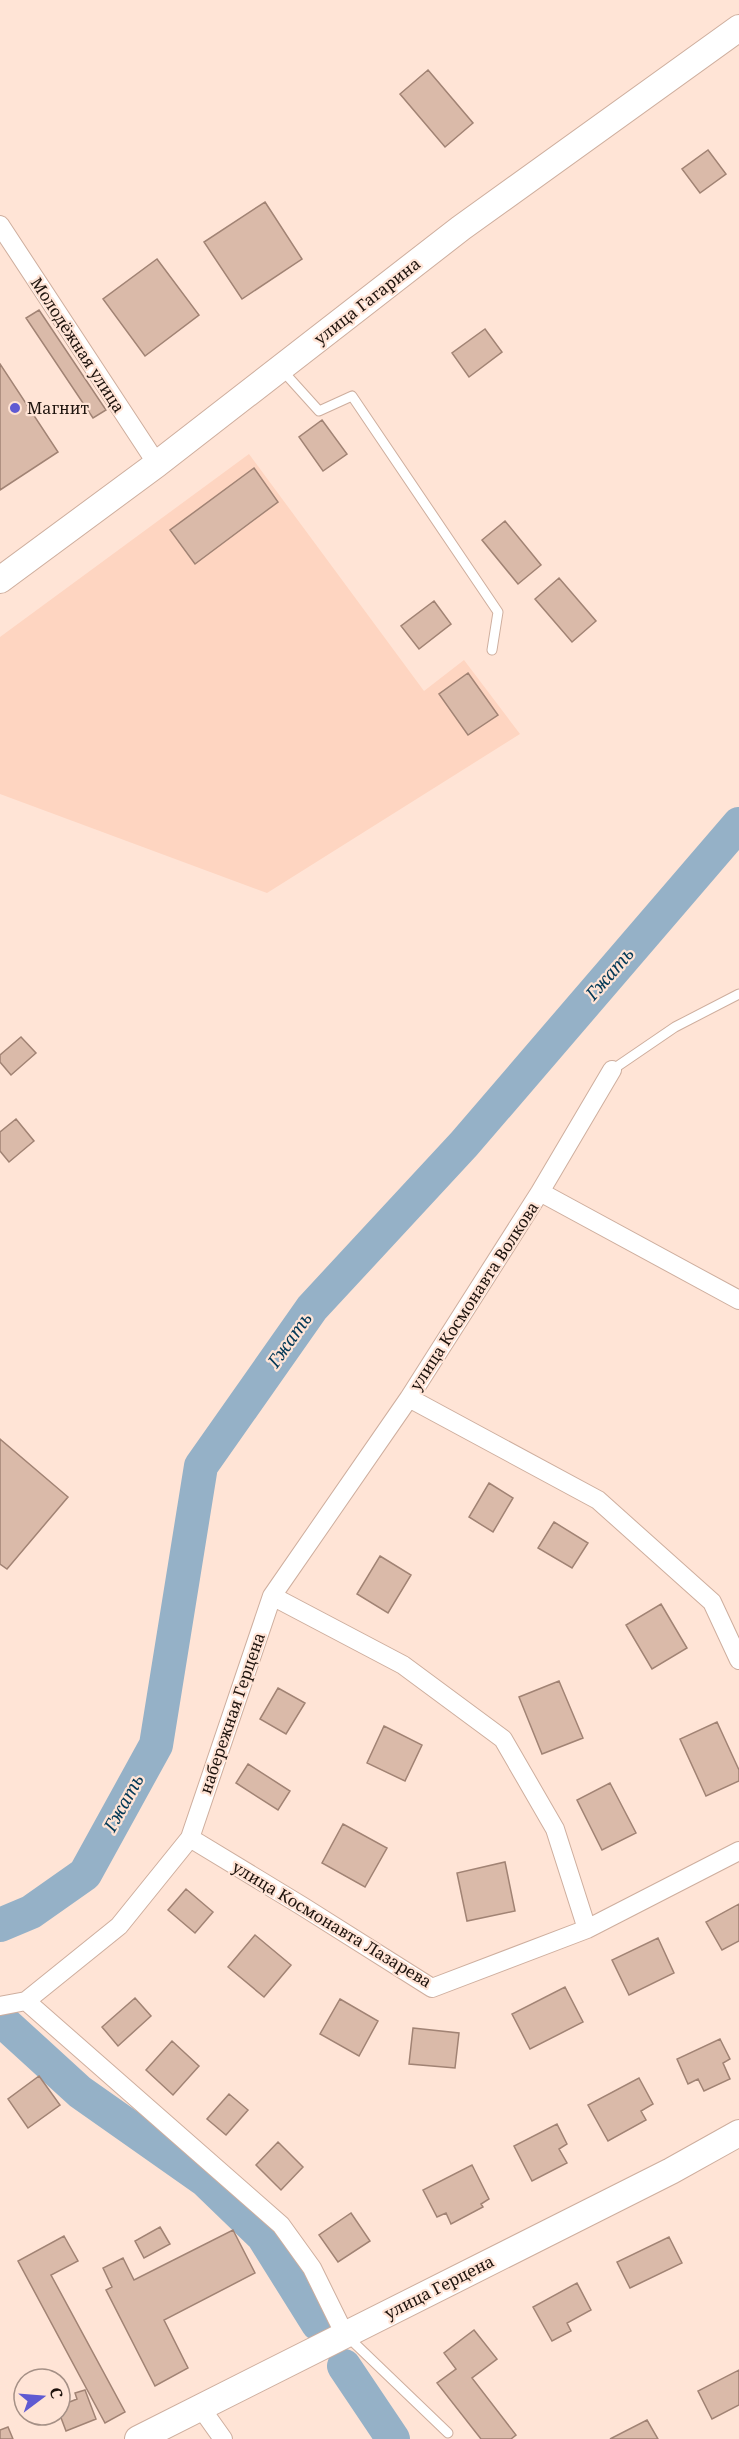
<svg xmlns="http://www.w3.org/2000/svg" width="739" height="2439" font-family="'Noto Serif',serif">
<rect width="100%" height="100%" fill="#ffe4d6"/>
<path fill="#fed5c1" d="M249,454L424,691L464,660L520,734L267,893L0,794V637Z"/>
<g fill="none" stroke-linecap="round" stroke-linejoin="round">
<path stroke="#95b1c7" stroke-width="34" d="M0,1925L31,1912L85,1874L156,1745L201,1466L312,1308L464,1144L739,824
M0,2019L80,2092L205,2180L263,2236L318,2324
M344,2366L393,2439"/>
</g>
<path fill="#dabaa9" stroke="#a18374" stroke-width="1.5" d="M428,70L473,123L445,147L400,94Z
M708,150L726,174L700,193L682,169Z
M265,202L302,259L242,299L204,242Z
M157,259L199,315L145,356L103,299Z
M39,310L106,410L93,418L26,318Z
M485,329L502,352L469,377L452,353Z
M0,364L58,452L0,490Z
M322,420L347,454L323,471L299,437Z
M254,468L278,502L195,564L170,530Z
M505,521L541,565L518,584L482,540Z
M559,578L596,621L572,642L535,599Z
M434,601L451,624L419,649L401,626Z
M468,673L498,715L468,735L439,694Z
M21,1037L36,1053L11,1075L0,1062V1055Z
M16,1119L34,1141L9,1162L0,1151V1132Z
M0,1439L68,1497L7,1569L0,1564Z
M489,1483L513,1498L493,1532L469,1517Z
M554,1522L588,1543L572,1568L538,1548Z
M380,1556L411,1575L388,1613L357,1594Z
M661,1604L687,1648L652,1669L626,1625Z
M559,1681L583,1738L542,1754L519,1697Z
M278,1688L305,1703L286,1734L260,1719Z
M717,1722L739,1770V1781L706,1796L680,1739Z
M384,1726L422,1745L405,1781L367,1763Z
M248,1764L290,1791L278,1810L236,1783Z
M610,1783L636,1833L602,1850L577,1800Z
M343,1824L387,1848L365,1887L322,1863Z
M505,1862L515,1911L467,1921L457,1873Z
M186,1889L213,1912L195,1933L168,1910Z
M739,1904V1941L722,1950L706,1922Z
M255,1935L291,1965L264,1997L228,1967Z
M658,1938L674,1973L629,1995L612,1960Z
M565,1987L583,2022L530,2049L512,2014Z
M135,1998L151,2016L118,2046L102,2027Z
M340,1999L378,2021L359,2056L320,2034Z
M413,2028L459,2033L455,2068L409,2064Z
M720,2039L730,2059L723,2063L730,2079L704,2091L698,2079L688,2084L677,2059Z
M172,2041L199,2066L173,2095L146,2070Z
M39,2076L60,2105L28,2128L8,2099Z
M639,2078L653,2104L641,2111L646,2120L608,2141L588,2105Z
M229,2094L248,2110L226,2135L207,2119Z
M557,2124L567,2144L559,2149L567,2163L532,2181L514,2146Z
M278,2142L303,2167L281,2190L256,2165Z
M472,2165L489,2199L481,2204L483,2207L451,2224L446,2213L437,2217L423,2190Z
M351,2213L370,2241L338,2262L319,2235Z
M160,2227L170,2244L144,2258L135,2241Z
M233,2230L255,2273L164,2320L188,2368L155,2386L106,2290L112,2287L103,2268L123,2258L134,2280Z
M64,2236L78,2261L51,2275L125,2412L105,2423L18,2261Z
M669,2237L682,2263L630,2288L617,2262Z
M577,2283L591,2310L567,2323L571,2331L552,2341L533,2307Z
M474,2330L497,2359L472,2378L516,2435L511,2439H481L437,2383L456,2369L444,2353Z
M739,2370V2405L712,2419L698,2391Z
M85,2390L96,2419L66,2431L60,2415V2396L64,2395L67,2403L77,2399L75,2393Z
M647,2420L658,2439H610Z
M8,2427L13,2439H0V2430Z"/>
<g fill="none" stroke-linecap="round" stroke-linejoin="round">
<g stroke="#ceae9e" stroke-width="11">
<path id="lane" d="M282,370L319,411L352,396L498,612L492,650
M612,1070L675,1027L739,994
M348,2337L448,2433"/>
</g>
<g stroke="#ceae9e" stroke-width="20">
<path id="street" d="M0,225L157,464
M612,1070L540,1192L409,1398L598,1500L712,1602L739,1660
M540,1192L739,1300
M272,1596L403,1665L503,1739L555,1829L587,1929
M190,1838L302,1906L432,1988L587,1929L739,1851
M26,2001L281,2225L312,2268L345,2335
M0,2006L26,2001L119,1926L190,1838L272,1596L409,1398
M201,2408L223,2439"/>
</g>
<g stroke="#ceae9e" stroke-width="28">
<path id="secondary" d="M0,580L157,464L461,228L739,28
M138,2439L671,2171L739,2133"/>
</g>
<use href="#lane" stroke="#fff" stroke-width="9"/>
<use href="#street" stroke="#fff" stroke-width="18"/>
<use href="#secondary" stroke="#fff" stroke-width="26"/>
</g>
<circle fill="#5f5ad2" stroke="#ffe4d6" stroke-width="2" cx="15" cy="408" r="6"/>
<g text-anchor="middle" stroke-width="4.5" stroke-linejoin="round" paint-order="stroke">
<g font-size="16" fill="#1e130d" stroke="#ffe4d6">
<text transform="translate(367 301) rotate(-38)" y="6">улица Гагарина</text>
<text transform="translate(78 345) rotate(57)" y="6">Молодёжная улица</text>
<text transform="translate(474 1296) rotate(-57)" y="6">улица Космонавта Волкова</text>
<text transform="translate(232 1713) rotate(-71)" y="6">набережная Герцена</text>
<text transform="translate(332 1924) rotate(31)" y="6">улица Космонавта Лазарева</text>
<text transform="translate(439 2287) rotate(-27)" y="6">улица Герцена</text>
</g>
<g font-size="16" fill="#1e130d" stroke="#ffe4d6" text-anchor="start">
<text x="27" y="414">Магнит</text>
</g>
<g font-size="18" font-style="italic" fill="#023856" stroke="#ffe4d6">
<text transform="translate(610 974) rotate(-49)" y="6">Гжать</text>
<text transform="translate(290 1340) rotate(-55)" y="6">Гжать</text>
<text transform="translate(124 1803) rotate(-61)" y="6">Гжать</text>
</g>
</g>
<g transform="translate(42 2397) rotate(74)"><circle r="28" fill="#ffe4d6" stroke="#a59086" stroke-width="1.5"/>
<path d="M0-4.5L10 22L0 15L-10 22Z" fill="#5f5ad2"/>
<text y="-9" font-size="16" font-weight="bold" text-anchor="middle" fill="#1e130d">С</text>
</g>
</svg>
